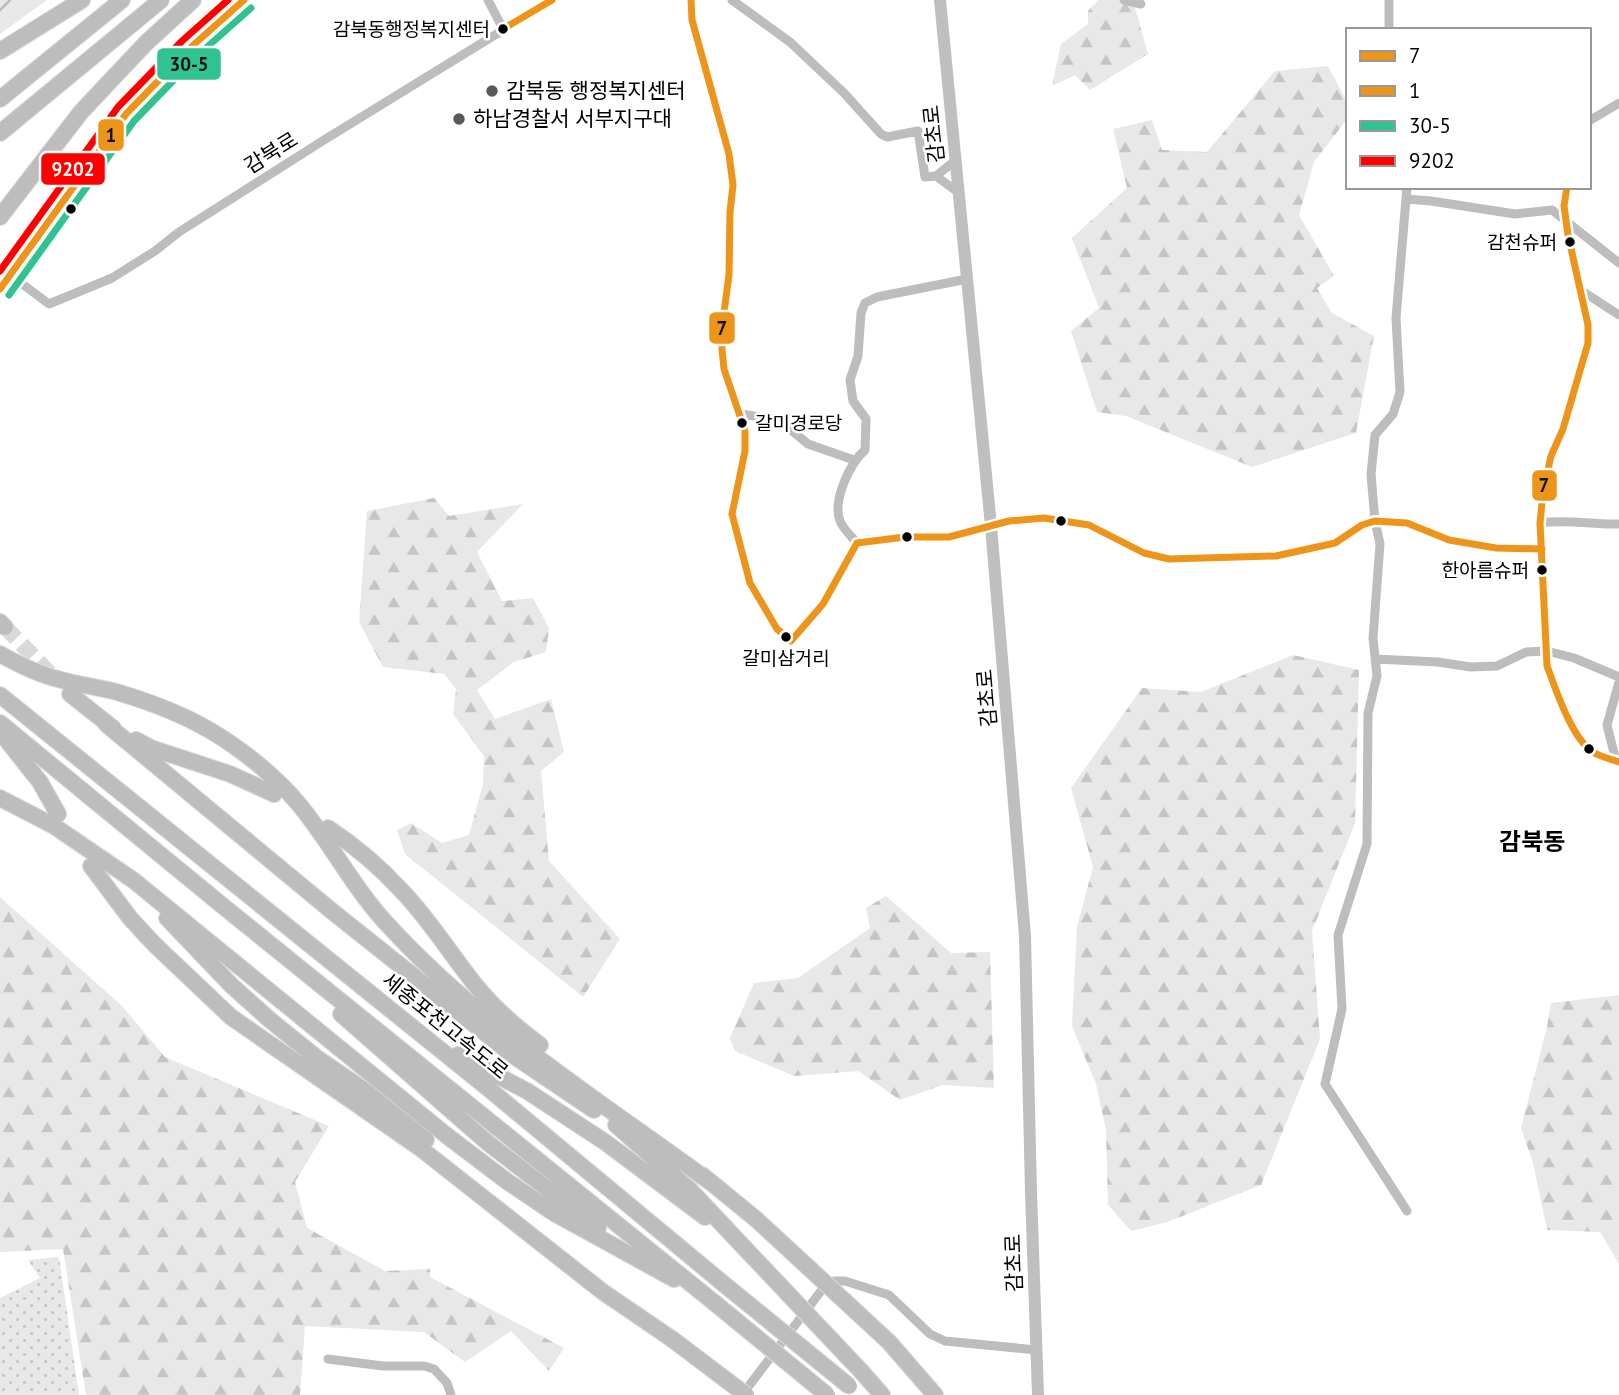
<svg xmlns="http://www.w3.org/2000/svg" width="1619" height="1395" font-family="'PT Sans','Noto Sans KR',sans-serif">
<defs>
<pattern id="grass-dots" width="8" height="8" patternUnits="userSpaceOnUse" patternTransform="scale(1.75)"><rect width="8" height="8" fill="#e8e8e8"/><path d="M2 2h.1M6 6h.1" fill="none" stroke="#c5c5c5" stroke-width="1.8" stroke-linecap="round"/></pattern>
<pattern id="forest-firs" width="22" height="20" patternUnits="userSpaceOnUse" patternTransform="scale(1.75)"><rect width="22" height="20" fill="#e8e8e8"/><path d="M5 1l3.5 6h-7zM16 11l3.5 6h-7z" fill="#c5c5c5"/></pattern>
</defs>
<rect width="100%" height="100%" fill="#fff"/>
<path fill="url(#grass-dots)" d="M59,1257L79,1395H0V1298L40,1278L28,1260Z"/>
<path fill="url(#forest-firs)" d="M1098,0H1133L1148,54L1090,90L1075,75L1052,86L1061,44L1088,24V11Z
M1328,66L1348,104V118L1314,162L1299,215L1334,276L1317,288L1332,313L1374,336L1356,433L1252,467L1126,416L1097,412L1071,331L1099,308L1072,238L1127,188L1113,129L1152,120L1162,150L1207,152L1275,71Z
M434,498L449,516L523,504L477,552L502,601L533,598L549,628L546,652L514,662L477,690L495,719L551,699L564,752L541,771L549,861L620,939L583,997L405,854L397,830L411,823L442,843L469,835L483,784L484,756L453,714L456,689L444,674L383,667L359,622L367,511Z
M1293,655L1359,670L1355,823L1312,931L1320,1039L1261,1185L1167,1222L1131,1231L1108,1205L1106,1130L1096,1084L1072,1026L1077,927L1093,867L1071,788L1142,688L1201,692Z
M886,896L951,953L990,952L994,1088L943,1085L900,1100L858,1071L794,1076L735,1051L730,1038L754,983L798,978L870,928L866,908Z
M0,897L122,1006L165,1057L329,1126L295,1182L307,1228L385,1271L430,1269V1277L564,1348L549,1371L511,1331L465,1362L424,1332L305,1326L300,1395H86L63,1249L0,1252Z
M1619,995V1264L1600,1232L1547,1230L1533,1163L1521,1128L1547,1027L1551,1003Z"/>
<path fill="#e8e8e8" d="M0,0H47L0,34Z"/>
<g fill="none" stroke-linecap="round" stroke-linejoin="round">
<path stroke="#bababa" stroke-width="2.5" d="M0,10L10,0"/>
<path stroke="#d9d9d9" stroke-width="16" stroke-dasharray="16 8" stroke-linecap="butt" d="M5,627L56,680"/>
<g stroke="#dbdbdb" stroke-width="18">
<path id="highway" d="M0,51L82,0
M0,99L122,0
M0,133L161,0
M0,217L81,112L146,43L193,0
M0,622L5,627
M0,654C18,664 37,674 58,679C78,685 100,687 120,693C160,705 200,721 234,746C257,762 279,781 297,802C330,841 353,888 388,925C480,1026 600,1101 710,1182
M70,694L113,728
M0,695L489,1089L725,1285
M0,723L229,911L711,1300
M106,724L333,912L514,1056L594,1110
M2,734L40,782L58,814
M136,740L151,748L230,774L274,794
M0,798L54,826L133,880L446,1135L508,1182L554,1213L674,1279
M328,828C355,846 379,866 401,890C430,920 451,955 477,987C495,1009 517,1028 540,1045
M91,866L130,918L154,944L231,1017L420,1148L603,1292L672,1339
M167,918L231,985L270,1020L317,1058L364,1090L426,1140
M341,1014L488,1143L598,1228
M458,1055L527,1091L605,1142L705,1217
M616,1125L690,1190L738,1241
M702,1175L757,1220
M889,1342L935,1395
M861,1371L882,1395"/>
</g>
<path stroke="#bdbdbd" stroke-width="9" d="M488,0L503,29
M691,0L692,20L729,154L733,185L730,212L729,275L722,327V349L724,369L745,431V451L732,514L750,583L777,629L791,641C797,628 808,622 817,612C833,592 844,566 857,543L868,540L905,537H949L1009,521L1044,518L1089,525L1144,553L1169,559L1276,556L1335,543L1362,525L1375,521L1407,523L1449,540L1496,548L1542,549
M732,0L790,42L844,93L881,134L887,137L918,131L925,177L936,176
M1124,0L1141,4
M1389,0V30
M1589,121L1619,103
M956,160L936,176L959,193
M1407,187L1396,318L1400,392L1393,414L1375,435L1371,474L1375,521L1380,544L1373,638L1377,676L1368,713L1367,844L1338,935L1342,1009L1325,1084L1407,1211
M1567,187L1564,206L1568,235L1588,325V343L1563,429L1551,456L1543,492L1540,523L1547,666L1555,688L1581,741L1594,753L1619,762
M1406,199L1431,201L1515,214L1552,210L1619,263
M8,277L25,286L49,304L112,278L155,251L179,232L324,140L552,0
M1582,291L1619,315
M741,414L779,420L808,444L854,460
M1540,523C1569,519 1591,525 1619,524
M857,543C852,537 843,529 840,521C832,501 850,463 865,450L866,419L853,401L850,380L858,356L861,313L865,303L877,297L967,279
M1375,659L1438,662L1471,667L1497,666L1526,652L1547,651L1574,658L1619,677
M1616,761L1607,725L1619,682
M328,1359L383,1366H424L434,1369L447,1383L451,1395
M742,1395L824,1287L834,1281H845L889,1295L930,1334L945,1341L1037,1350"/>
<path stroke="#bfbfbf" stroke-width="12" d="M940,0L991,526L1025,936L1031,1192L1038,1395
M0,289L126,114L190,48L244,0"/>
<use href="#highway" stroke="#bdbdbd" stroke-width="16"/>
<g stroke="#dbdbdb" stroke-width="18" stroke-linecap="butt">
<path id="highway-bridge" d="M757,1220L889,1342
M738,1241L861,1371
M725,1285L849,1386
M711,1300L827,1395
M672,1339L746,1395"/>
</g>
<use href="#highway-bridge" stroke="#bdbdbd" stroke-width="16"/>
<g stroke="#fff" stroke-width="12">
<path id="bus-1" d="M691,0L692,20L729,154L733,185L730,212L729,275L722,327V349L724,369L745,431V451L732,514L750,583L777,629L791,641
M503,29L552,0
M1567,187L1564,206L1568,235L1588,325V343L1563,429L1551,456L1543,492L1540,523L1547,666C1556,690 1572,739 1593,752C1600,757 1611,759 1619,762
M791,641L823,604L857,543L905,537H949L1009,521L1044,518L1089,525L1144,553L1169,559L1276,556L1335,543L1362,525L1375,521L1407,523L1449,540L1496,548L1542,549"/>
</g>
<g stroke="#fff" stroke-width="12">
<path id="bus-2" d="M0,289L126,114L190,48L244,0"/>
</g>
<g stroke="#fff" stroke-width="12">
<path id="bus-3" d="M9,295L134,121L197,56L251,8"/>
</g>
<g stroke="#fff" stroke-width="12">
<path id="bus-4" d="M0,271L118,107L182,41L228,0"/>
</g>
<use href="#bus-1" stroke="#ed951b" stroke-width="7"/>
<use href="#bus-2" stroke="#ed951b" stroke-width="7"/>
<use href="#bus-3" stroke="#30c291" stroke-width="7"/>
<use href="#bus-4" stroke="#f00" stroke-width="7"/>
</g>
<g fill="#000" stroke="#fff" stroke-width="2.5">
<circle cx="503" cy="29" r="6"/>
<circle cx="71" cy="209" r="6"/>
<circle cx="1570" cy="242" r="6"/>
<circle cx="742" cy="423" r="6"/>
<circle cx="1061" cy="521" r="6"/>
<circle cx="907" cy="537" r="6"/>
<circle cx="1542" cy="570" r="6"/>
<circle cx="786" cy="637" r="6"/>
<circle cx="1589" cy="749" r="6"/>
</g>
<g fill="#595959" stroke="#fff" stroke-width="2.5">
<circle cx="492" cy="91" r="7"/>
<circle cx="459" cy="119" r="7"/>
</g>
<g text-anchor="middle" stroke-width="5" stroke-linejoin="round" paint-order="stroke">
<g font-size="19" fill="#000" stroke="#fff" text-anchor="end">
<text x="490" y="36">감북동행정복지센터</text>
<text x="1557" y="249">감천슈퍼</text>
<text x="755" y="430" text-anchor="start">갈미경로당</text>
<text x="1529" y="577">한아름슈퍼</text>
<text x="786" y="665" text-anchor="middle">갈미삼거리</text>
</g>
<g font-size="21" fill="#000" stroke="#fff" text-anchor="start">
<text x="506" y="98">감북동 행정복지센터</text>
<text x="473" y="126">하남경찰서 서부지구대</text>
</g>
<g font-size="21" fill="#000" stroke="#fff">
<text transform="translate(934 134) rotate(-96)" y="7">감초로</text>
<text transform="translate(271 153) rotate(-32)" y="7">감북로</text>
<text transform="translate(987 698) rotate(-95)" y="7">감초로</text>
<text transform="translate(445 1026) rotate(39)" y="7">세종포천고속도로</text>
<text transform="translate(1014 1263) rotate(-92)" y="7">감초로</text>
</g>
<g font-size="24" font-weight="bold" fill="#000" stroke="#fff">
<text x="1532" y="850">감북동</text>
</g>
</g>
<g stroke="#fff" stroke-width="2.5">
<rect x="156" y="47" width="66" height="34" rx="7" fill="#30c291"/>
<rect x="97" y="118" width="28" height="34" rx="7" fill="#ed951b"/>
<rect x="40" y="152" width="66" height="34" rx="7" fill="#f00"/>
<rect x="708" y="311" width="28" height="34" rx="7" fill="#ed951b"/>
<rect x="1531" y="469" width="27" height="33" rx="7" fill="#ed951b"/>
</g>
<g font-size="19" text-anchor="middle" font-weight="bold" fill="#fff">
<text x="73" y="176">9202</text>
</g>
<g font-size="19" text-anchor="middle" font-weight="bold" fill="#111">
<text x="189" y="71">30-5</text>
<text x="111" y="142">1</text>
<text x="722" y="335">7</text>
<text x="1544" y="492">7</text>
</g>
<rect x="1346" y="28" width="245" height="161" fill="#ffffff" stroke="#999999" stroke-width="2"/>
<rect x="1360" y="51" width="35" height="10" fill="#ed951b" stroke="#999999" stroke-width="2"/>
<text x="1409" y="63" font-size="21" fill="#000000">7</text>
<rect x="1360" y="86" width="35" height="10" fill="#ed951b" stroke="#999999" stroke-width="2"/>
<text x="1409" y="98" font-size="21" fill="#000000">1</text>
<rect x="1360" y="121" width="35" height="10" fill="#30c291" stroke="#999999" stroke-width="2"/>
<text x="1409" y="133" font-size="21" fill="#000000">30-5</text>
<rect x="1360" y="156" width="35" height="10" fill="#ff0000" stroke="#999999" stroke-width="2"/>
<text x="1409" y="168" font-size="21" fill="#000000">9202</text>
</svg>
